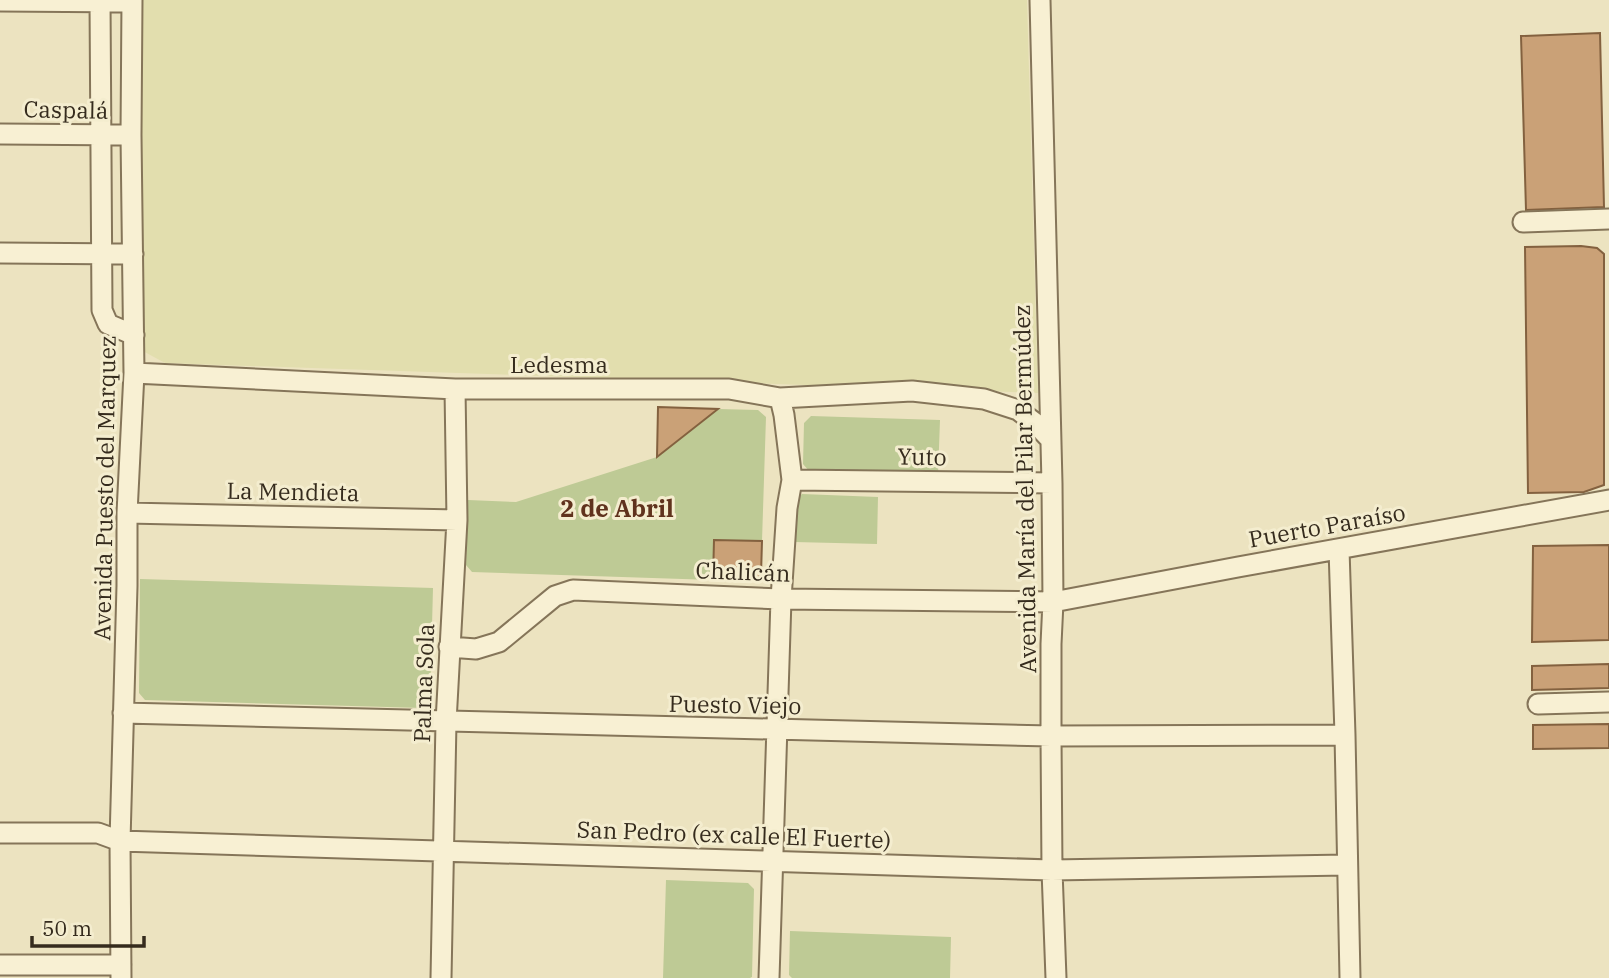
<svg xmlns="http://www.w3.org/2000/svg" width="1609" height="978" font-family="'IBM Plex Serif',serif">
<rect width="100%" height="100%" fill="#ece3c0"/>
<path fill="#e2deae" d="M140,0H1027L1038,393L165,363L141,350Z"/>
<path fill="#beca95" d="M718,409L758,410L766,417L762,541L714,540L713,580L472,572L466,565L468,500L516,502L657,457Z
M811,416L940,420L938,475L809,471L803,464L804,423Z
M802,494L878,497L877,544L794,542L795,500Z
M140,579L433,588L430,702L423,708L145,700L139,693Z
M666,880L748,883L754,889L752,977L750,978H663Z
M790,931L951,937L950,978H792L789,975Z"/>
<path fill="#caa177" stroke="#83613f" stroke-width="2" d="M1600,33L1604,207L1526,210L1521,36Z
M1581,246L1597,248L1604,254V485L1584,492L1528,493L1525,247Z
M658,407L718,409L657,457Z
M714,540L762,541L761,575L755,581L713,580Z
M1609,545V640L1532,642L1533,546Z
M1609,664V688L1532,690V666Z
M1609,724V748L1533,749V725Z"/>
<g fill="none" stroke-linecap="round" stroke-linejoin="round">
<g stroke="#857559" stroke-width="23">
<path id="minor" d="M100,0L102,310L108,324L134,335
M1040,0L1052,483L1053,602L1051,644V736L1052,870L1056,978
M0,1L132,2
M0,134L131,135
M1523,222L1609,219
M0,253L133,254
M134,373L455,389H729L780,398L912,391L984,399L1018,410L1034,422L1050,439
M792,480L1052,483
M127,513L457,520
M1339,549L1345,735L1350,978
M449,647L476,649L499,642L555,596L573,590L781,599L1053,602L1238,567L1609,500
M1538,704L1609,702
M123,713L1051,736L1345,735
M0,833H98L120,841L1052,870L1347,865
M0,965H121
M121,978L120,841L127,586V513L134,373L131,135L132,0
M441,978L446,722L457,520L455,389
M769,978L781,599L787,508L792,480L784,415L780,398"/>
</g>
<use href="#minor" stroke="#f8f0d3" stroke-width="19"/>
</g>
<g text-anchor="middle" stroke-width="6" stroke-linejoin="round" paint-order="stroke">
<g font-size="23" fill="#352b1d" stroke="#f4edcf">
<text transform="translate(66 110) rotate(1)" y="8">Caspalá</text>
<text x="559" y="373">Ledesma</text>
<text transform="translate(922 457) rotate(1)" y="8">Yuto</text>
<text transform="translate(105 488) rotate(-89)" y="8">Avenida Puesto del Marquez</text>
<text transform="translate(1025 489) rotate(-91)" y="8">Avenida María del Pilar Bermúdez</text>
<text transform="translate(293 492) rotate(1)" y="8">La Mendieta</text>
<text transform="translate(1327 526) rotate(-10)" y="8">Puerto Paraíso</text>
<text transform="translate(743 572) rotate(2)" y="8">Chalicán</text>
<text transform="translate(424 683) rotate(-88)" y="8">Palma Sola</text>
<text transform="translate(735 705) rotate(1)" y="8">Puesto Viejo</text>
<text transform="translate(734 835) rotate(2)" y="8">San Pedro (ex calle El Fuerte)</text>
</g>
<g font-size="24" font-weight="bold" fill="#60321d" stroke="#f4edcf">
<text x="617" y="517">2 de Abril</text>
</g>
</g>
<path d="M32 936v10h112v-10" fill="none" stroke="#352b1d" stroke-width="3.5"/>
<text x="42" y="936" font-size="21" fill="#352b1d" stroke="#f4edcf" stroke-width="5" paint-order="stroke">50 m</text>
</svg>
